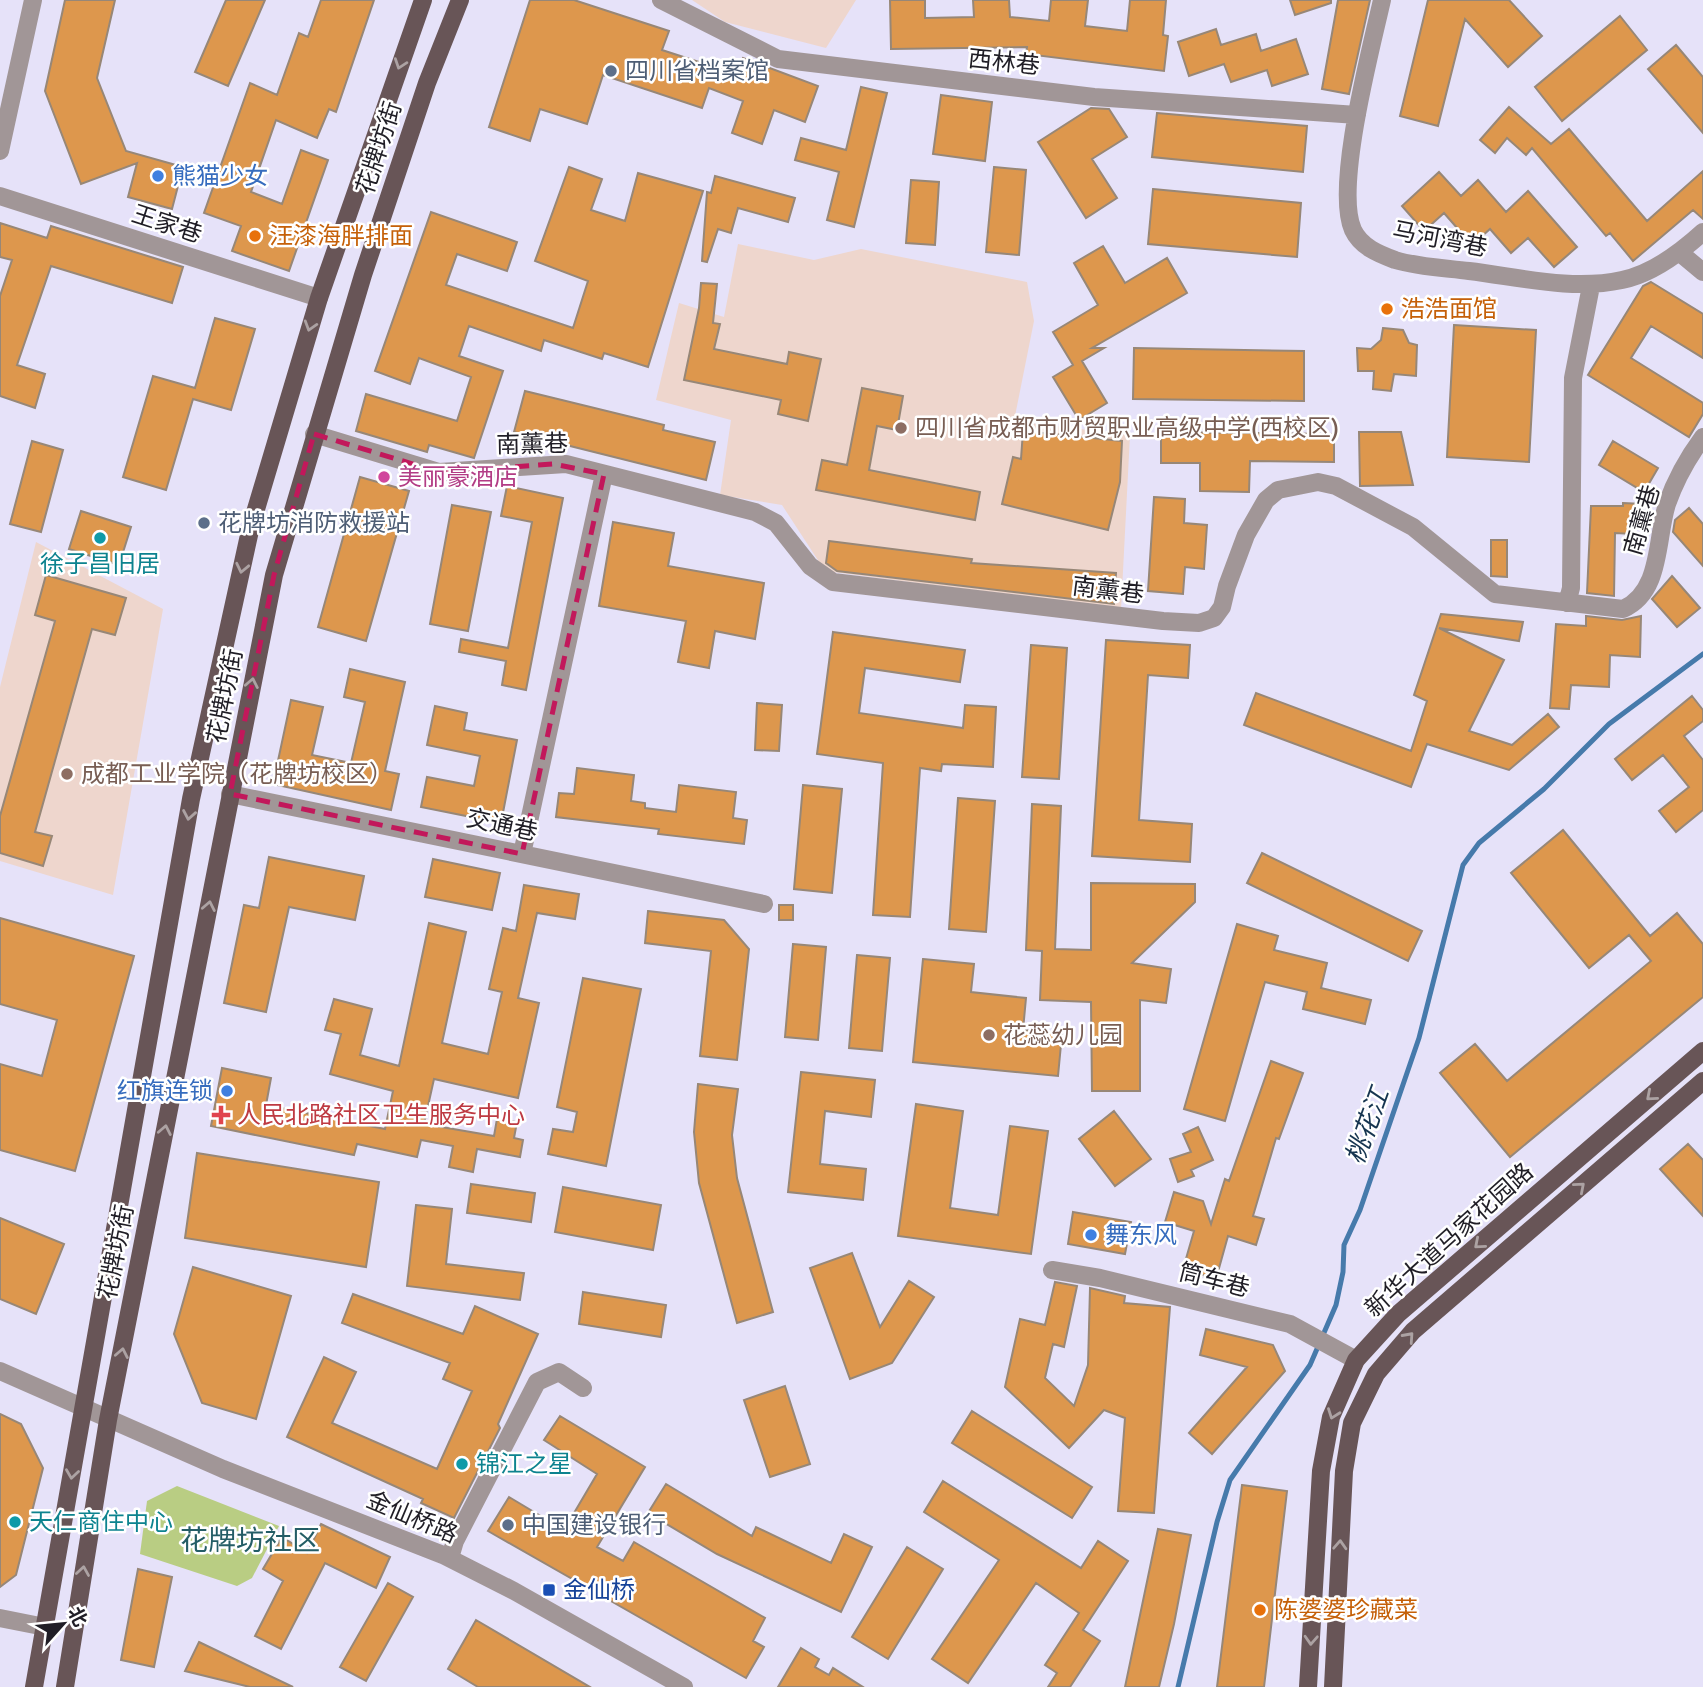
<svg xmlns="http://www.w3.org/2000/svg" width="1703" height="1687" font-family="Signika,'Noto Sans SC',sans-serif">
<rect width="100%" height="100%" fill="#e6e2f9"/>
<path fill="#eed6cd" d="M692,0H856L826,48L725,22Z
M738,244L814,260L861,249L1027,282L1034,321L1014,421L1130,435L1121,610L825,571L782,505L720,495L731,420L656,400L679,303L724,317Z
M36,542L163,609L113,895L0,861V687Z"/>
<path fill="#b9cd83" d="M177,1486L279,1526L252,1578L237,1586L140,1554L147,1501Z"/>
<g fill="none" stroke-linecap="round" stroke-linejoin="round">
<path stroke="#467aab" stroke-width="5" d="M1178,1687L1217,1522L1230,1480L1310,1365L1336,1305L1343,1272L1344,1245L1360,1210L1419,1038L1463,865L1479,843L1544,789L1609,724L1703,654"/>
</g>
<path fill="#dd974d" stroke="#978777" stroke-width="2" d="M65,0H115L97,78L126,151L183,167L172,209L128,197L137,163L81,184L45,91Z
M226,0H265L228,86L195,72Z
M321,0H374L336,112L329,109L317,138L276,120L251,192L282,204L301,150L328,160L289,271L232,251L241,226L204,213L250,83L277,95L299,33L308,37Z
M530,0H574L669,31L662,50L736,74L743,58L818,86L805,122L774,110L762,144L732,133L743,101L709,88L702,108L603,75L587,124L540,109L530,141L489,127Z
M890,0H925V18L974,17L973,0H1009L1010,17L1049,21L1051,0H1088L1085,26L1127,31L1130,0H1166L1163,35L1168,36L1164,71L1026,54L1027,47L891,49Z
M1290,0H1331V3L1295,15Z
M1338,0H1370L1349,94L1322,89Z
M1428,0H1509L1542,36L1508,67L1465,19L1438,126L1400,116Z
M1620,16L1647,50L1562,121L1535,87Z
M1216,29L1221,45L1256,34L1261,51L1296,39L1308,74L1272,86L1267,70L1231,82L1224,64L1189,76L1178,42Z
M1676,45L1703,77V133L1648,69Z
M861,87L887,93L854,227L827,220L839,172L795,160L801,138L846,150Z
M941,95L992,102L985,161L933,154Z
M1509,107L1551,144L1569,129L1647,221L1703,171V219L1693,210L1633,261L1610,233L1606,236L1532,148L1526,155L1507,138L1495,153L1480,140Z
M1091,108L1109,109L1127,137L1092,159L1117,198L1086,218L1038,142Z
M1157,113L1307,126L1303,172L1152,157Z
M569,167L602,179L591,210L625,221L638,173L703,191L648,367L604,353L602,359L544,340L541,351L469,326L459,356L503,371L474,458L429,445L427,452L356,431L366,394L457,421L471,377L419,358L410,384L375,371L431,212L517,242L507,271L457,254L446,285L573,328L588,281L535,261Z
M994,167L1026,170L1019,255L986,252Z
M1439,172L1461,196L1478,180L1506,212L1528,191L1577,247L1554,267L1528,238L1511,253L1490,229L1472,245L1444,213L1424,231L1402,206Z
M715,176L795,198L788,222L738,208L731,233L718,229L707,262L702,261L707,192L711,193Z
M911,180L939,182L935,245L906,243Z
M1153,189L1301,203L1297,257L1148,244Z
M0,223L47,238L51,226L183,267L172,303L51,266L17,365L45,374L35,408L0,396V296L12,260L0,257Z
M1103,246L1125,283L1167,258L1187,293L1092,348H1104L1082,361L1107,403L1079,420L1053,377L1073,365L1053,332L1098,305L1074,263Z
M1651,282L1703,314V358L1651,326L1631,358L1703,403V414L1689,437L1588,375L1643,286Z
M701,283L717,284L713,323L720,324L714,349L787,364L789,352L821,359L808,421L778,414L781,400L684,380L699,308Z
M215,318L255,329L231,410L193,399L166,490L123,477L153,376L195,388Z
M1454,325L1536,330L1529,462L1447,457Z
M1383,328L1403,330L1409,343L1417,345L1416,376L1394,374L1391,391L1373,389L1374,371H1358L1357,348L1371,349L1381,340Z
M1134,348L1304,351V401L1133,399Z
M862,388L903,396L897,430L877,426L869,470L980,492L975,520L816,490L822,460L847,465Z
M525,391L664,425L663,430L715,442L706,480L514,432Z
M1023,431L1122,441L1120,482L1108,530L1002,504L1013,457L1021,459Z
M1161,432L1334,434V462L1250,461L1249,492L1200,491V463H1161Z
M1359,432H1401L1413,485L1360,486Z
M32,441L63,450L41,532L10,524Z
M1613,441L1658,468L1644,492L1599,465Z
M360,477L409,491L366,641L318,627Z
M507,486L563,498L526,690L502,685L506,661L459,652L461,639L508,648L532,522L501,516Z
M1154,497L1185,499L1184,523L1207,525L1204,569L1185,567L1183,594L1148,591Z
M1623,503L1643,504L1642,521L1633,520V534L1615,533L1614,596L1587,593L1591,506H1623Z
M452,505L491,512L468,631L430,624Z
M1689,508L1703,524V566L1673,532L1675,520Z
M81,511L131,527L119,565L69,549Z
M613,522L674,533L668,566L764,583L755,639L715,631L709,668L678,662L686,621L599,606Z
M1491,540H1507V577L1491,576Z
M829,541L972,559L971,563L1116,573L1114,604L837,571L826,563Z
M46,575L126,598L115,635L92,629L35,832L52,836L43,866L0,853V816L55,621L35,615Z
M1672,576L1700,608L1677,627L1652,599Z
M1441,614L1523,622L1519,641L1439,628L1504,660L1469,731L1512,745L1548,714L1559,727L1509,770L1427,744L1411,787L1244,725L1256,693L1411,751L1427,701L1414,695Z
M1586,616L1622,620L1641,616L1640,657L1610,655L1609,687L1571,685L1569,709L1550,708L1556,624L1586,626Z
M833,632L965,650L960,682L865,668L859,713L963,728L965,705L996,707L993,767L942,764L941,771L920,768L910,917L873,915L883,763L817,754Z
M1106,640L1190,645L1188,678L1148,675L1139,820L1192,824L1190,862L1092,856Z
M1031,645L1067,648L1059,779L1022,777Z
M350,669L405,682L385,771L399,774L391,810L273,784L291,700L323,707L312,755L351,763L365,702L344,697Z
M1692,696L1703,710V721L1684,736L1703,760V810L1676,832L1659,811L1689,787L1663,755L1632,780L1615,759Z
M757,703L782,705L779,751L755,750Z
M435,706L467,713L464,730L517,740L501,823L421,807L427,777L474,786L480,756L427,745Z
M577,768L634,775L631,801L645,803V808L676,812L679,785L736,792L733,818L747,820L744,844L658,834L659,829L556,817L559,793L574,794Z
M803,785L842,789L832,893L794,889Z
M958,798L995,801L986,932L949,929Z
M1032,804L1061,806L1055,949L1091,950V883L1195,884V902L1132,963L1171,969L1166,1003L1140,1000V1091H1092L1091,1002L1040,1000L1042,951L1026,950Z
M1563,830L1650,936L1677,913L1703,944V997L1510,1157L1440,1073L1475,1044L1507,1081L1651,961L1629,935L1589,968L1511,873Z
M1262,853L1422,931L1408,961L1247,883Z
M269,857L364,876L355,920L289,907L266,1012L224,1003L244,905L259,908Z
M433,859L500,873L492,910L425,897Z
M524,885L579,894L575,919L537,913L518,998L539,1003L518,1098L434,1079L424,1124L494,1136L497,1119L517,1122L514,1138L523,1140L520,1157L477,1149L473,1172L449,1167L453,1146L421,1140L417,1157L357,1144L354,1155L211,1126L222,1068L271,1078L266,1105L385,1129L393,1091L330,1074L341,1034L325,1030L334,999L372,1009L360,1055L399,1066L429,923L466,932L442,1043L488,1054L502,992L489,989L503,928L516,931Z
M779,905H793V920H779Z
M648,911L724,920L749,949L737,1060L700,1056L711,951L645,943Z
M0,918L134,956L75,1171L0,1150V1064L42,1076L57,1020L0,1004Z
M1237,924L1278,936L1274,950L1327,963L1321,988L1371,1000L1365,1024L1303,1009L1307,992L1265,982L1225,1121L1184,1109Z
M793,944L826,947L818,1040L785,1037Z
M857,955L890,958L882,1051L849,1048Z
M923,959L974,964L971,992L1026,998L1023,1030L1062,1034L1058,1076L913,1062Z
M583,978L641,989L606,1166L548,1154L553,1129L573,1132L577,1112L557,1107Z
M1271,1061L1303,1073L1279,1139L1276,1138L1253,1216L1264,1219L1256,1245L1228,1236L1216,1279L1183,1269L1194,1231L1165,1222L1174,1192L1203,1201L1211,1224L1225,1179L1229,1181Z
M801,1072L875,1080L871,1117L825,1111L820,1164L866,1169L863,1200L788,1192Z
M698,1084L738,1089L732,1135L737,1178L773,1312L737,1323L699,1183L694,1132Z
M916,1104L963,1111L950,1208L998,1215L1010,1126L1048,1131L1031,1254L898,1236Z
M1114,1111L1151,1159L1115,1186L1079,1139Z
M1198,1127L1213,1160L1191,1170L1194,1176L1178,1182L1170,1159L1191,1152L1183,1134Z
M1688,1144L1703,1160V1216L1660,1169Z
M197,1153L379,1182L366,1267L185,1238Z
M471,1184L535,1193L531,1222L467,1213Z
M563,1187L661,1205L653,1250L555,1232Z
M416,1205L452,1209L446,1264L524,1273L520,1300L407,1286Z
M1073,1212L1131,1222L1125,1254L1068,1244Z
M0,1218L64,1244L36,1314L0,1299Z
M852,1253L880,1327L909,1281L934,1297L892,1363L850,1379L810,1268Z
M193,1267L291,1296L256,1419L202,1403L174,1334Z
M1055,1282L1077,1286L1064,1347L1053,1344L1045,1378L1074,1406L1088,1365L1090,1288L1125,1296L1124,1303L1170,1307L1154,1513L1118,1511L1125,1418L1104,1410L1069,1448L1005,1387L1020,1319L1045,1325Z
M583,1292L666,1305L661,1337L579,1324Z
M353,1294L463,1334L475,1306L538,1334L498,1424L500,1428L454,1518L421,1503L423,1499L287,1437L324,1357L356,1372L332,1423L437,1469L472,1391L443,1379L450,1363L342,1323Z
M1206,1329L1273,1345L1285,1371L1212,1454L1189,1433L1247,1367L1200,1355Z
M785,1386L810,1464L770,1477L744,1400Z
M972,1411L1092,1487L1072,1518L952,1443Z
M0,1414L21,1424L43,1468L16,1575L0,1587Z
M560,1416L645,1467L597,1547L623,1561L634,1542L765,1618L753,1641L764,1647L746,1678L488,1531L509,1497L564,1530L597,1474L544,1440Z
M943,1481L1081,1568L1098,1541L1128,1561L1083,1630L1100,1641L1070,1687H1048L1057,1673L1045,1665L1079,1613L1036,1583L968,1683L932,1659L999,1560L924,1512Z
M666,1484L752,1536L756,1527L831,1563L844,1534L872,1547L841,1612L717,1554L648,1513Z
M1242,1485L1287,1491L1264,1687H1217Z
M321,1524L390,1557L376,1588L325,1563L281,1649L255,1636L283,1581L263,1569L282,1537L307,1553Z
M1158,1529L1191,1535L1174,1624L1159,1687H1125Z
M907,1547L943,1569L888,1659L852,1637Z
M138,1569L172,1577L154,1667L121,1660Z
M388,1583L413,1597L366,1681L340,1667Z
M476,1620L590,1687H478L448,1669Z
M199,1642L293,1687H250L185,1671Z
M801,1648L819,1659L815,1667L829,1675L833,1668L863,1687H778Z"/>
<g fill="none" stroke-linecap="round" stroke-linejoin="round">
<path stroke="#a19697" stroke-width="18" d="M661,0L778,59L1094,97L1357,115
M1382,0C1371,49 1334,188 1353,230C1361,247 1379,254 1395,260C1418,267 1445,268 1469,271C1519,277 1572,291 1622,280C1652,274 1681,252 1703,232
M0,151L33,0
M0,196L319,298
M1679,252L1703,272
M314,434L439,472L566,464L755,512L776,523L810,566L833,582L1163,621L1199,623L1214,618L1222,607L1227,586L1246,535L1266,500L1278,490L1318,482L1336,486L1413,527L1495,594L1623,609C1662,592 1656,538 1667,504C1675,481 1689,456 1703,437
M1567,603L1571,588L1573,378L1591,286
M230,794L764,904
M522,854L604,474
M1052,1270L1100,1278L1290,1324L1356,1360
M0,1371L223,1469L443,1555L514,1591L684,1687
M450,1558L455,1541L537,1382L559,1372L583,1388
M0,1618L45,1627"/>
<path stroke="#685557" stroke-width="18" d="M34,1687L191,799L251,526L319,298L423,0
M65,1687L108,1420L274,575L363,275L427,83L460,0
M1308,1687L1321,1471L1331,1417L1356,1360L1398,1314L1703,1051
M1333,1687L1344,1471L1352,1423L1376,1374L1413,1331L1703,1081"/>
</g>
<defs><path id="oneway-chevron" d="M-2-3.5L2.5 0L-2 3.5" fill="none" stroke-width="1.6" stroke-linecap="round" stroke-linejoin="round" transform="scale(1.75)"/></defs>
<g stroke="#aca2a3">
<use href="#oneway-chevron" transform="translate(400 64) rotate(109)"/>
<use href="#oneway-chevron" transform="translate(310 326) rotate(107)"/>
<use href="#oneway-chevron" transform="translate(242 568) rotate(102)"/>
<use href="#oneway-chevron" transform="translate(252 683) rotate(-79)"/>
<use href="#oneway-chevron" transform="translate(189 815) rotate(100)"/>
<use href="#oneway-chevron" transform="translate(209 906) rotate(-79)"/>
<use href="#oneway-chevron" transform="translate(1651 1096) rotate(139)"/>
<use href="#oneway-chevron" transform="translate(165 1130) rotate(-79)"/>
<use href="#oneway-chevron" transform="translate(1580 1187) rotate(-41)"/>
<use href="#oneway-chevron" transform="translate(1479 1244) rotate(139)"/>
<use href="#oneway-chevron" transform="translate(1409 1337) rotate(-48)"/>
<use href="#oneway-chevron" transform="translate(122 1353) rotate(-79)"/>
<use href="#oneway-chevron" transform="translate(1333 1414) rotate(110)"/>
<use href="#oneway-chevron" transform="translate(72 1474) rotate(98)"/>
<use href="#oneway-chevron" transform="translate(1340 1545) rotate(-87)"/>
<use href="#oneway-chevron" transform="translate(83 1571) rotate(-81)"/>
<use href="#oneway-chevron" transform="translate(1311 1640) rotate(93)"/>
</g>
<path fill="none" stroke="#c2185b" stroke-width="5" stroke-dasharray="14 9" stroke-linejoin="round" d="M314,434L439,472L553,464L604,474L522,854L230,794L274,575Z"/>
<g fill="#5c6f8a" stroke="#fff" stroke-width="2.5">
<circle cx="611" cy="71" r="7"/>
<circle cx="204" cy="523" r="7"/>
<circle cx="508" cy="1525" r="7"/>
</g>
<g fill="#3f7fe0" stroke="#fff" stroke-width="2.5">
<circle cx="158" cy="176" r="7"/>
<circle cx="227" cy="1091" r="7"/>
<circle cx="1091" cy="1235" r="7"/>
</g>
<g fill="#e8710a" stroke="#fff" stroke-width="2.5">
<circle cx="255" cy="236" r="7"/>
<circle cx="1387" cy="309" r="7"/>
<circle cx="1260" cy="1610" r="7"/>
</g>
<g fill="#8d6e63" stroke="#fff" stroke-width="2.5">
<circle cx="901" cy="428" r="7"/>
<circle cx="67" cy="774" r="7"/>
<circle cx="989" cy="1035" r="7"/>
</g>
<circle fill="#d1479c" stroke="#fff" stroke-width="2.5" cx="384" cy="477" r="7"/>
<g fill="#0f9aa8" stroke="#fff" stroke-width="2.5">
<circle cx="100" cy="538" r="7"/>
<circle cx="462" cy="1464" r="7"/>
<circle cx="15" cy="1522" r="7"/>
</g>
<path fill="#e0444e" stroke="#fff" stroke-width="2.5" d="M217.5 1104.5h7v7h7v7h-7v7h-7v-7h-7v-7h7z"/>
<rect fill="#1a4fb4" stroke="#fff" stroke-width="2.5" x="542" y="1583" width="14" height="14" rx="3.5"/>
<g text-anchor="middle" stroke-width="5" stroke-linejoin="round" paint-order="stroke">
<g font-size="24" fill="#201e26" stroke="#fff">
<text transform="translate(1004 62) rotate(6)" y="8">西林巷</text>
<text transform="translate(379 148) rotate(-72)" y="8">花牌坊街</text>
<text transform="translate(167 224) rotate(18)" y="8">王家巷</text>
<text transform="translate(1440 239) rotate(11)" y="8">马河湾巷</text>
<text transform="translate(532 444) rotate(-1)" y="8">南薰巷</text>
<text transform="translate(1642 520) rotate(-74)" y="8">南薰巷</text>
<text transform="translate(1108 590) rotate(7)" y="8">南薰巷</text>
<text transform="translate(225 696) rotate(-79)" y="8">花牌坊街</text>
<text transform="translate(502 825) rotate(12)" y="8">交通巷</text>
<text transform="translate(1449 1240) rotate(-42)" y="8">新华大道马家花园路</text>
<text transform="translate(116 1252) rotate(-79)" y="8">花牌坊街</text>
<text transform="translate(1214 1280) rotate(14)" y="8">筒车巷</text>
<text transform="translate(412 1517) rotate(23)" y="8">金仙桥路</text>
</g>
<g font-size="24" fill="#4e5e75" stroke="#fff" text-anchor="start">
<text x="625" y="79">四川省档案馆</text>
<text x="218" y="531">花牌坊消防救援站</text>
<text x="522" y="1533">中国建设银行</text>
</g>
<g font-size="24" fill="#366cbe" stroke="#fff" text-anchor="start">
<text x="172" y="184">熊猫少女</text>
<text x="213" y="1099" text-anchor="end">红旗连锁</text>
<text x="1105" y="1243">舞东风</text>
</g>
<g font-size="24" fill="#c56008" stroke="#fff" text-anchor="start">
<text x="269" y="244">汪漆海胖排面</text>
<text x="1401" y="317">浩浩面馆</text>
<text x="1274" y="1618">陈婆婆珍藏菜</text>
</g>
<g font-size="24" fill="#785e54" stroke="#fff" text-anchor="start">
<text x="915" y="436">四川省成都市财贸职业高级中学(西校区)</text>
<text x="81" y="782">成都工业学院（花牌坊校区）</text>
<text x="1003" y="1043">花蕊幼儿园</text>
</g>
<g font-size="24" fill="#b23c85" stroke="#fff" text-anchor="start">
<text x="398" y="485">美丽豪酒店</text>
</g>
<g font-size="24" fill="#0d838f" stroke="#fff" text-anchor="start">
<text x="100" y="572" text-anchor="middle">徐子昌旧居</text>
<text x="476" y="1472">锦江之星</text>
<text x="29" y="1530">天仁商住中心</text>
</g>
<g font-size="24" fill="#be3a42" stroke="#fff" text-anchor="start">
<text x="237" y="1123">人民北路社区卫生服务中心</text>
</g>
<g font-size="24" fill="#164399" stroke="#fff" text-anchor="start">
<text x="563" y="1598">金仙桥</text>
</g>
<g font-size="26" font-style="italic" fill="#163550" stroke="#fff">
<text transform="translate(1367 1126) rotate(-70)" y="9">桃花江</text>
</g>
<g font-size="28" fill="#245d66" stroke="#fff">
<text x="250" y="1550">花牌坊社区</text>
</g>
</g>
<g transform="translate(63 1624) rotate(63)" stroke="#ffffff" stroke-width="5" paint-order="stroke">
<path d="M0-5L12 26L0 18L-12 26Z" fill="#201e26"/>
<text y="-10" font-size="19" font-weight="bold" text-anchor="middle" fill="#201e26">北</text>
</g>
</svg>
